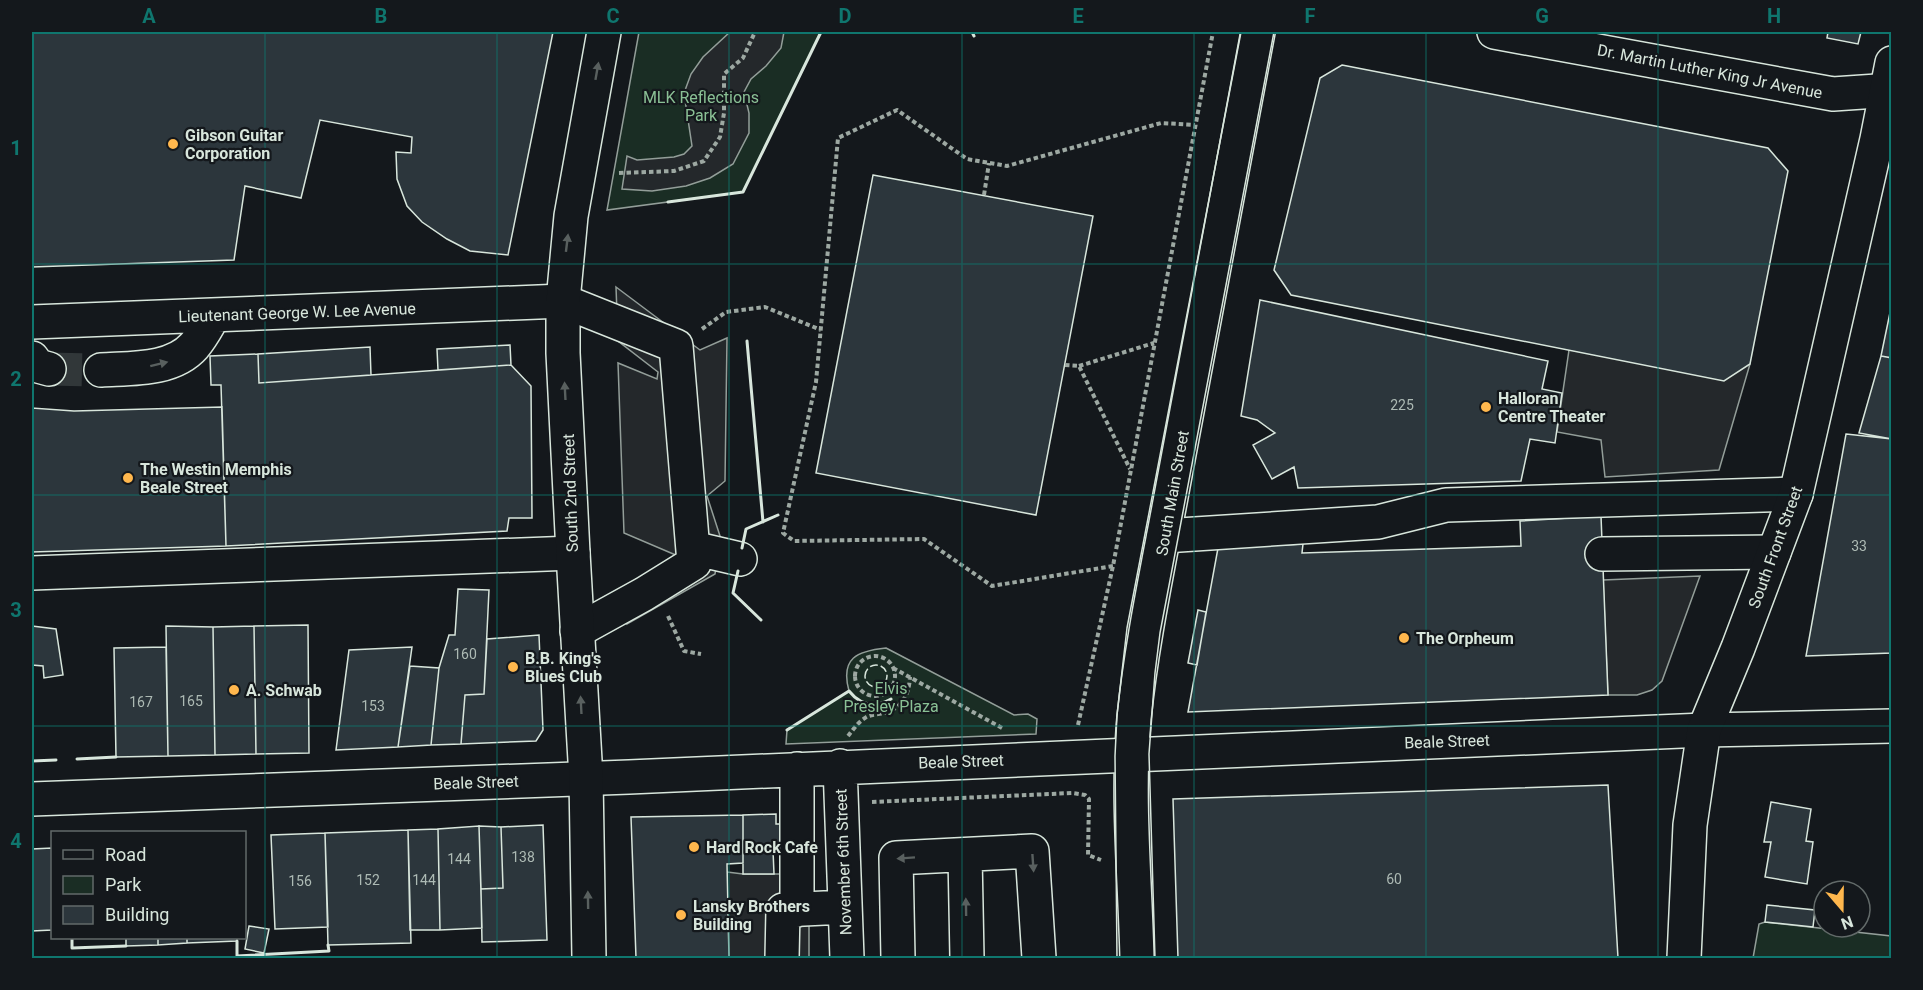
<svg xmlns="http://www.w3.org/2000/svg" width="1923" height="990" font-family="Roboto,sans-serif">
<rect width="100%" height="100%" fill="#14181c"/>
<path fill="#1a2d24" stroke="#939e99" stroke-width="1.5" d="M639,32H821L743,192L607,210Z
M886,648L1014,715L1028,714L1037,719L1036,734L786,744L787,730L849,691C840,658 857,651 886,648Z
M1765,922L1891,936V958H1753L1759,924Z"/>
<path fill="#24282b" stroke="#939e99" stroke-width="1.5" d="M730,32H784L781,48L766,66L751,79L744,92L749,113V133L733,164L710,178L686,186L652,191L622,189L627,156L637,160L674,157L684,154L692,146L684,93L691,74L703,57Z
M616,287L700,350L727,338L725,481L707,496L721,539L715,574L627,624L626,595L678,556L624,533L618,363L657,379L658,372L618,341Z
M1569,350L1750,364L1719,470L1605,477L1601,440L1557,432Z
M1700,576L1662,681L1652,690L1637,695H1608L1603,580Z
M727,872L743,874H793L809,883V958H729Z"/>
<path fill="#2c363c" stroke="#d8e6dc" stroke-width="1.5" d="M32,32H553L508,255L470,251L447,239L422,222L407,206L397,179L396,152L411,153L412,137L320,120L301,198L245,186L234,260L32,267Z
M1828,32H1861L1858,44L1827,38Z
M1342,65L1768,148L1788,171L1750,364L1724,381L1291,295L1274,270L1320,78Z
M873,175L1093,216L1036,515L816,473Z
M1260,300L1548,361L1542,389L1562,393L1555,443L1530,439L1521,481L1298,488L1294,467L1272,479L1253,445L1275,433L1257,420L1241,416Z
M1892,303V358L1881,356Z
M510,345L511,365L438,370L437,349Z
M370,347L371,375L259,383L258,354Z
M258,354L259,383L511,365L531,386L532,518H509L507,531L226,546L221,385H211L210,356Z
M1881,356L1892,358V439L1859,433Z
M222,407L226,546L32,552V408L74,411Z
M1846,434L1892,439V653L1806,656Z
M1601,516L1608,695L1188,712L1218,548L1303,544L1302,553L1521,546L1520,521Z
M458,589L489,590L484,694L465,695L461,744L431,745L439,668L449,635H455Z
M1198,610L1206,612L1197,665L1188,663Z
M308,625L309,753L256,754L254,626Z
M32,626L56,629L63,675L44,678L43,666L32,665Z
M166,626L213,627L215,755L168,756Z
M254,626L256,754L215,755L213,627Z
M539,635L543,730L536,741L461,744L465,695L484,694L487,639Z
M166,647L168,756L116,757L114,648Z
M412,647L398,747L336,750L349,650Z
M410,666L439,668L431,745L398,747Z
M1608,785L1618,958H1178L1173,799Z
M1771,802L1811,809L1806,841L1813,842L1807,884L1765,877L1771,842H1764Z
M776,814V824H788V850H773L774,874H743V815Z
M743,815V863L727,864L729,958H636L631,817Z
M543,825L547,940L482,942L481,889L503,888L501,827Z
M479,826L482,928L440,930L438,829Z
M479,826L501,827L503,888L481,889Z
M438,829L440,930H410L408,830Z
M408,830L411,943L328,945L325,833Z
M325,833L328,927L275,929L271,835Z
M52,848V930L32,931V849Z
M1767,905L1815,910L1813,927L1765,922Z
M249,926L269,929L264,953L245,949Z
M126,938H158V945L126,946Z
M158,938H187V943L158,945Z
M187,938H237V941L187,943Z"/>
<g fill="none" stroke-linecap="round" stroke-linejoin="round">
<path stroke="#313739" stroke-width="33" stroke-dasharray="33 16" stroke-linecap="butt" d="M49,369L101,370"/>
<g stroke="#d8e6dc" stroke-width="36">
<path id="minor" d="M1494,32L1833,94L1892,90
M32,322L563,301L676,346L694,563L644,594L577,631
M32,358L38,366L49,369
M101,370C130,368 172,371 194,346C202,337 208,325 214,315
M1164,536L1378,522L1446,505L1796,494
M693,548L740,559
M1602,554L1774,552
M32,573L573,553
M840,766L847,958
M32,799L629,777L1704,730L1892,726
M965,855L967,958
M797,910V769
M782,958L783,910L845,907
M898,958L896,858L1032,851L1039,958"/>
</g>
<g stroke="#d8e6dc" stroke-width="36">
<path id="major" d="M589,958L586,778L573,553L563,353V301L571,216L604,32
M1137,958C1135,879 1127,798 1134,718C1142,640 1159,563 1173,486C1200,334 1229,183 1258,32
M1684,958L1690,825L1704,730L1738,648L1796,494L1877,139L1892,63"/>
</g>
<path stroke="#9da8a2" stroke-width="4" stroke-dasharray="4.5 3" stroke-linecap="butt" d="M619,173L674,171L704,161L720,137L724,113V74L743,58L755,32
M984,195L989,163
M702,329L726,312L765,307L821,330
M1065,365L1079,366L1130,469
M1079,366L1154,343
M1113,566L992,586L924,539L794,541L783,533L816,382L838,138L897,110L967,159L1007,166L1161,123L1195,125
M668,616L684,651L701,654
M855 676a20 20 0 1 1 40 0a20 20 0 1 1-40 0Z
M893,668L1002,728
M1078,725L1113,566L1213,32
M848,736C853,730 858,722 865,718C870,714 878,715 884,713C902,708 909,695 910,677
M872,802L1072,793L1085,795L1089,799L1088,855L1101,860"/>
<use href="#minor" stroke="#14181c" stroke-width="33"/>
<use href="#major" stroke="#14181c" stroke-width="33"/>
<path stroke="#d8e6dc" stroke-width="1.5" d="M1117,958L1115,756L1117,715L1127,628L1241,32
M1155,958L1149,754L1155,673L1160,633L1274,32"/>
<path stroke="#d8e6dc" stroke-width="1.5" stroke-dasharray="8 3" stroke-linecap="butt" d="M865 676a11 11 0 1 1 22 0a11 11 0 1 1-22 0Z"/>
<path stroke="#d8e6dc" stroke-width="3" d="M972,32L974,36
M668,202L743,192L821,32
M747,341L763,522
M742,548L746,529L778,515
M738,571L733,593L761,620
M787,730L849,691C861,706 875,708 891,699
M77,759L116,757
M32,761L56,760
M72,938V948L126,946
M237,941V956L329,951L328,945"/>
</g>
<defs><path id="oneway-solid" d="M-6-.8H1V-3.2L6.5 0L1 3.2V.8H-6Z" transform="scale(1.5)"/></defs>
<g fill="#59605f">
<use href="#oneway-solid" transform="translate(597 71) rotate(-80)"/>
<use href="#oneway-solid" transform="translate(567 243) rotate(-83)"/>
<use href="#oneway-solid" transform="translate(159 364) rotate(-14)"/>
<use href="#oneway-solid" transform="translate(565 391) rotate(-93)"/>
<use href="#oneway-solid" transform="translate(581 705) rotate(-93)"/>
<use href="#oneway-solid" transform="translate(906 858) rotate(176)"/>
<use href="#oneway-solid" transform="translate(1033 863) rotate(86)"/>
<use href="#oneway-solid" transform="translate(588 900) rotate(-91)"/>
<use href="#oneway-solid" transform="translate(966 907) rotate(-91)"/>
</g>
<path fill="none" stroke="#0f766e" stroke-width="1.5" stroke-opacity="0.55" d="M265,32V958M497,32V958M729,32V958M962,32V958M1194,32V958M1426,32V958M1658,32V958M32,264H1892M32,495H1892M32,726H1892"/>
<g fill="#ffb74d" stroke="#14181c" stroke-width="2">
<circle cx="173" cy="144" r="6"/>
<circle cx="1486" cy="407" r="6"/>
<circle cx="128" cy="478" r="6"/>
<circle cx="1404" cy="638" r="6"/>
<circle cx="513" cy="667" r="6"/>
<circle cx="234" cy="690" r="6"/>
<circle cx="694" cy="847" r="6"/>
<circle cx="681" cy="915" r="6"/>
</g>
<g text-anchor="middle" stroke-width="4.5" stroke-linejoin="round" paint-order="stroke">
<g font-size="14" fill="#adbab4">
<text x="1402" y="410">225</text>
<text x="1859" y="551">33</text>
<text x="465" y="659">160</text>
<text x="191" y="706">165</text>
<text x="141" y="707">167</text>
<text x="373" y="711">153</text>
<text x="523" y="862">138</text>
<text x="459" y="864">144</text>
<text x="1394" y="884">60</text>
<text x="368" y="885">152</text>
<text x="424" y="885">144</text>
<text x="300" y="886">156</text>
</g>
<g font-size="16" fill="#d8e6dc" stroke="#14181c">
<text transform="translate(1710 71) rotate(11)" y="6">Dr. Martin Luther King Jr Avenue</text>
<text transform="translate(297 312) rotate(-2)" y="6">Lieutenant George W. Lee Avenue</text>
<text transform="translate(570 493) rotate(-92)" y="6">South 2nd Street</text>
<text transform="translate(1172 493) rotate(-80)" y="6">South Main Street</text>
<text transform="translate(1775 547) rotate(-70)" y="6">South Front Street</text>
<text transform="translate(1447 741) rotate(-2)" y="6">Beale Street</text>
<text transform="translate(961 761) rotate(-2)" y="6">Beale Street</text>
<text transform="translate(476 782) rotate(-2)" y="6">Beale Street</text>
<text transform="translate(843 862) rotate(-92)" y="6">November 6th Street</text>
</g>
<g font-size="16" fill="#8ac095" stroke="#14181c">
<text x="701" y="103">MLK Reflections<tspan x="701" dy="18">Park</tspan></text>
<text x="891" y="694">Elvis<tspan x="891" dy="18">Presley Plaza</tspan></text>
</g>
<g font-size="16" font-weight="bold" fill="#d8e6dc" stroke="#14181c" text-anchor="start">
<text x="185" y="141">Gibson Guitar<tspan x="185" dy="18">Corporation</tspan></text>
<text x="1498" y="404">Halloran<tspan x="1498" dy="18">Centre Theater</tspan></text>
<text x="140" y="475">The Westin Memphis<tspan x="140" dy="18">Beale Street</tspan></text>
<text x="1416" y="644">The Orpheum</text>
<text x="525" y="664">B.B. King's<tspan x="525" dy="18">Blues Club</tspan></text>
<text x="246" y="696">A. Schwab</text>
<text x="706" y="853">Hard Rock Cafe</text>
<text x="693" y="912">Lansky Brothers<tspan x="693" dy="18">Building</tspan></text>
</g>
</g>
<rect width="1923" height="990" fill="none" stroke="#14181c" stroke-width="66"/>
<rect x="51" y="831" width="195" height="108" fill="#14181c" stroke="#626a69" stroke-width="1.5"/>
<rect x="63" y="850" width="30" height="9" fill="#14181c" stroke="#626a69" stroke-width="1.5"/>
<text x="105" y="861" font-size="18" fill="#d8e6dc">Road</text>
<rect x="63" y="876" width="30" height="18" fill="#1a2d24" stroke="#626a69" stroke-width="1.5"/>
<text x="105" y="891" font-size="18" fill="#d8e6dc">Park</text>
<rect x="63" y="906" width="30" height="18" fill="#2c363c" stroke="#626a69" stroke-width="1.5"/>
<text x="105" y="921" font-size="18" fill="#d8e6dc">Building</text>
<g transform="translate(1842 909) rotate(160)"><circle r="28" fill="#14181c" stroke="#626a69" stroke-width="1.5"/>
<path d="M0-4.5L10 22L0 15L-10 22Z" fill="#ffb74d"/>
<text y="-9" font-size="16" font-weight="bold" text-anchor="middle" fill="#d8e6dc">N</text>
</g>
<rect x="33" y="33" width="1857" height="924" fill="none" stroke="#0f766e" stroke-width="2"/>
<g font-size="20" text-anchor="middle" font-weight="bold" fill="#0f766e">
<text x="149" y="23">A</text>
<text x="381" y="23">B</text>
<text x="613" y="23">C</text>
<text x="845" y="23">D</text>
<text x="1078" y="23">E</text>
<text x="1310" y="23">F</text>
<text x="1542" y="23">G</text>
<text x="1774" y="23">H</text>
<text x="16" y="155">1</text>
<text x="16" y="386">2</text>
<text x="16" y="617">3</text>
<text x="16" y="848">4</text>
</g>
</svg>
